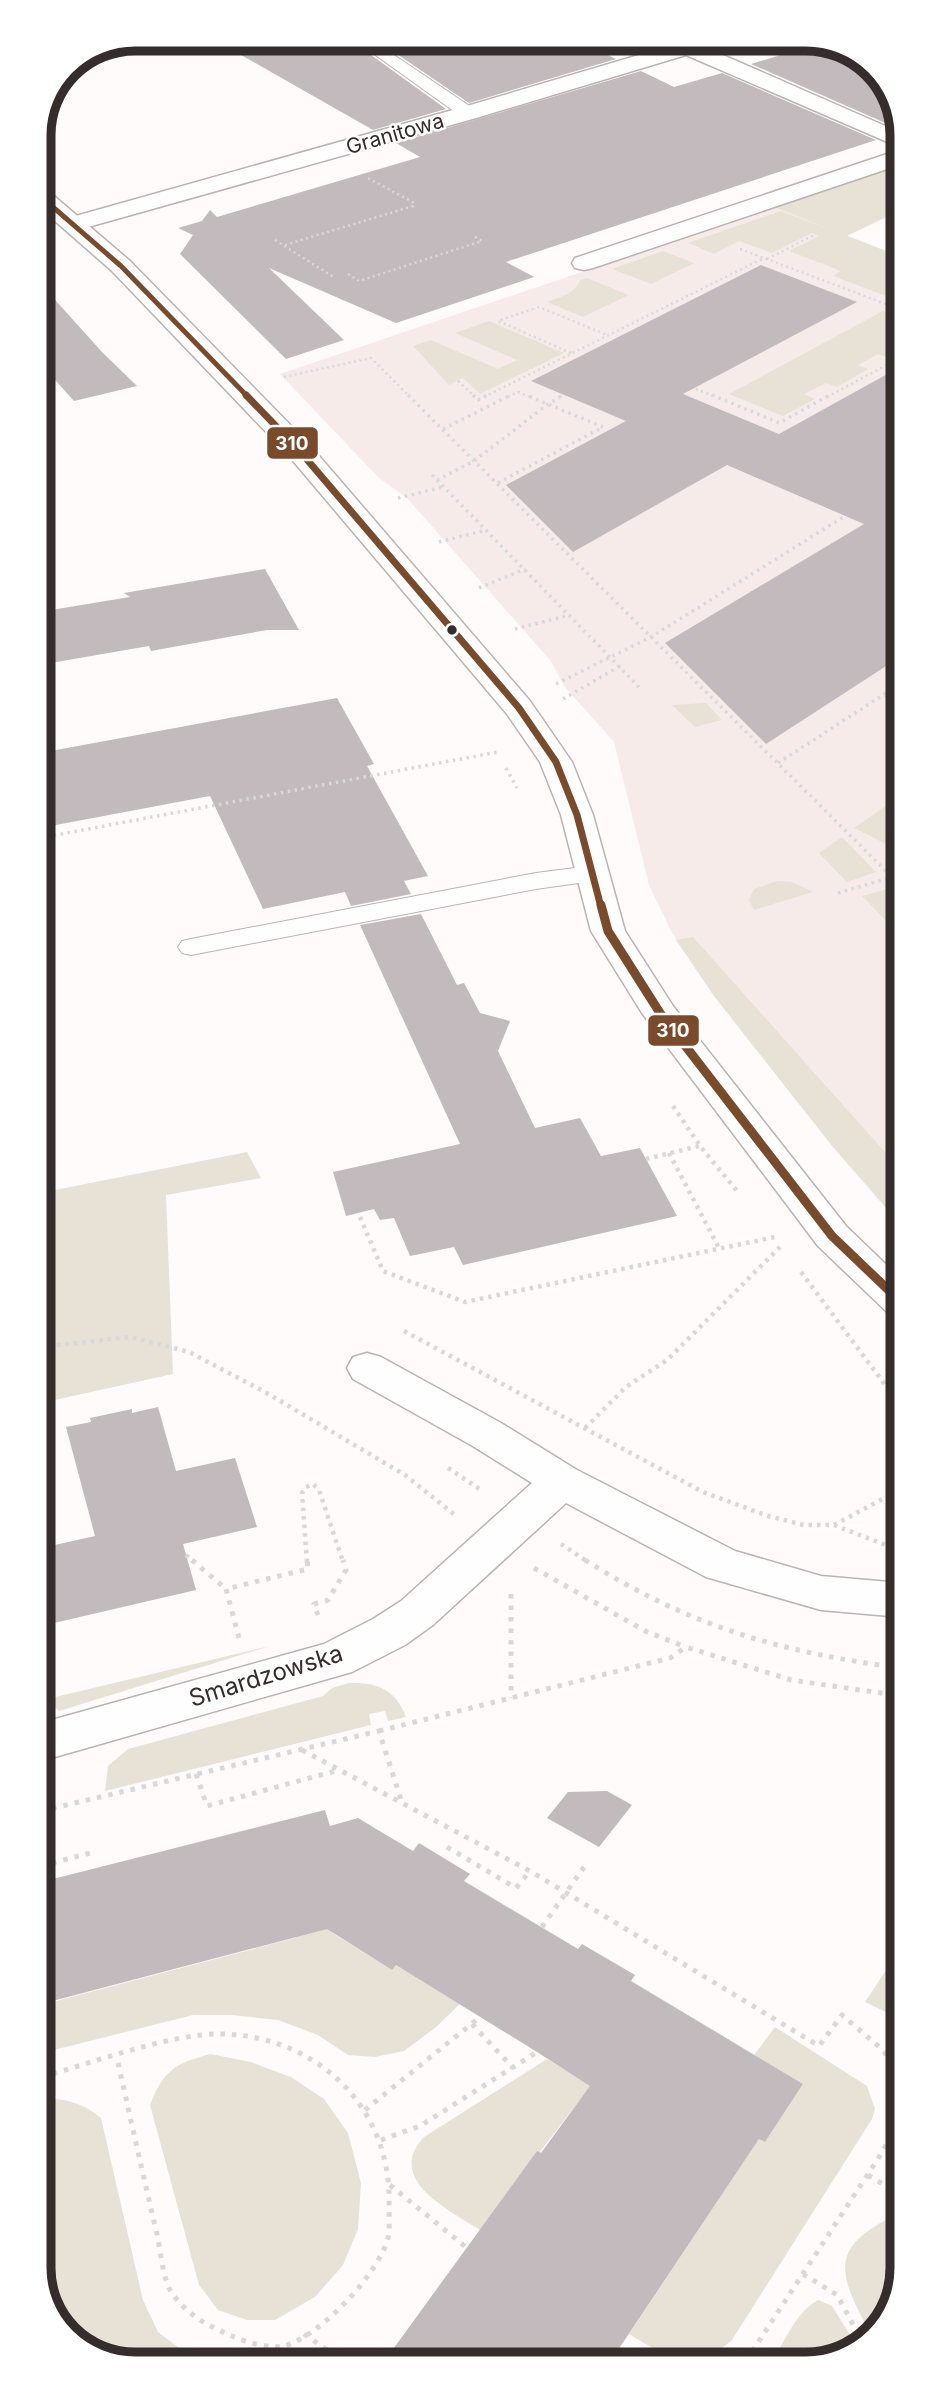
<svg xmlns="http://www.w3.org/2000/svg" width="941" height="2403" font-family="Inter,sans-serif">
<rect width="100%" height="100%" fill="#fefbfa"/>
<path fill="#f6ebe9" d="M774,207L899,256L901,1225L833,1147L714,996L672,933L649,885L614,742L565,687L550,660L407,498L378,477L280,374Z"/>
<path fill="#e7e2d5" d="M899,165V211L847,236L899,256V301L833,276L841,271L789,251L819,236L812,233L772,253L739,241L714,254L688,243L781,211L831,230L774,207Z
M663,251L694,263L651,284L612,269Z
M587,278L629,295L583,317L547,302C560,297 575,294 580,280Z
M883,311L899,317V352L889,358L878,354L858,365L868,369L837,387L826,383L804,394L815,399L783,416L729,394Z
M489,321L564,353L480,394L463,378L449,385L413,346L431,340L498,369L517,360L455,333Z
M706,703L722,720L695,727L672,705Z
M900,796V851L854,828Z
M842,837L876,872L847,882L819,853Z
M777,881L792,882L813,892L754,910L749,900L754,889Z
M891,888L900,897V935L862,896Z
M693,937L901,1170V1225L833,1147L714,996L676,940Z
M247,1152L261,1178L166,1195L173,1374L41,1403L40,1193Z
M270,1646L59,1711L47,1699Z
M349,1683C376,1682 396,1689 406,1717L388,1721L385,1711L369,1714L371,1725L105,1791L108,1766L128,1749L323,1696L332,1688Z
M316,1916L334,1934L392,1970L396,1965L460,2004L435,2028L404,2051L375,2057L348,2055L318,2035L278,2020L232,2015H193L42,2053L41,2005L295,1938Z
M902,1946V2025L892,2015L865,2002Z
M775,2027L867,2086L875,2109L872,2119L732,2340C694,2373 666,2357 629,2334L759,2139L765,2142L803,2084L754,2055Z
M210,2054L251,2062L291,2077L324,2099L348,2133L361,2183L358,2229L343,2265L315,2297L275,2320H247L218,2310L199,2285L150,2105C164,2070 174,2064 210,2054Z
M547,2059L565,2070L570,2064L598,2081L582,2097L480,2230C450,2210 384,2180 424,2137Z
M48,2098C70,2100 84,2104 101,2118L143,2300L158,2332L187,2354L210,2364H128L76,2344L42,2294V2100Z
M902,2212V2269L883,2327L871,2334C836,2271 828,2246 902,2212Z
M818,2300L832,2306L856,2344L832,2361H772C785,2341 796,2312 818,2300Z"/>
<path fill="#c2babc" d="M213,39H386L368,42L364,50L446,109L373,130Z
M424,39H574L616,59L469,103L394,52L420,45Z
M823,42L865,59L899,109V129L751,64Z
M641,71L674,87L722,73L876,140L506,262L534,277L396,323L269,268L344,340L286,359L180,254L193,235L178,228L202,221L210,210L217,217L420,157L396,143Z
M761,265L857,302L683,394L779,434L900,367V657L766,744L665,643L864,524L727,465L573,552L506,485L626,421L531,381Z
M39,282L102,352L137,386L74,401L39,362Z
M265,569L299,630H267L151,651L149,646L39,665V612L130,597L124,593Z
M337,698L374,764L367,766L428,876L404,881L411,894L351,906L345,892L263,909L210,796L40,828V753Z
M421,914L457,985L464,983L480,1013L510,1021L498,1051L535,1128L580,1118L601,1156L640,1148L677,1216L463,1265L454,1247L410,1256L394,1218L380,1220L374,1209L346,1216L333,1172L460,1144L360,925Z
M158,1407L176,1471L235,1458L257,1527L183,1544L196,1590L41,1626V1548L95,1536L66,1427L91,1422L90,1418L132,1409V1413Z
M607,1791L632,1805L599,1847L547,1818L568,1792Z
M325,1810L330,1826L358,1818L413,1851L419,1843L470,1874L464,1881L578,1949L582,1944L635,1975L631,1981L803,2084L765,2142L759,2139L610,2362L383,2363L537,2151L541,2153L590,2086L537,2052L396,1965L392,1970L327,1929L41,2004V1882Z"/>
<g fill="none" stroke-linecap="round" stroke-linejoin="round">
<g stroke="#b9b4b2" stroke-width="2">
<path id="lane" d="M396,39H421L419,42L388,51L474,109L477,113L474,117H462L367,49L369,45Z
M591,866L600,868L604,874L600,880L536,889L191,955L182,953L178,947L182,941L191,939L536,873Z"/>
</g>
<g stroke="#b9b4b2" stroke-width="3">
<path id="street" d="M693,39H725L722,43L707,48L899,132V147L686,55L476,118L81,229L73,231L65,229L61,224L65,219L460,108Z
M899,150V165L593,268L584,270L575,268L572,263L575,258Z
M367,1353L381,1357L501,1423L577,1470L735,1551L821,1576L901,1583V1617L821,1610L706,1577L566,1503L433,1625L405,1645L352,1672L41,1761V1723L324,1644L373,1619L401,1601L532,1483L471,1445L353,1379L347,1368L353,1357Z"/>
</g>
<g stroke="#b9b4b2" stroke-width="3">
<path id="secondary" d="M39,188L47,190L130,261L308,443L530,701L572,762L593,815L625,931L673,1006L846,1226L901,1279V1316L887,1312L818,1246L642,1013L591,931L561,815L540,762L507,714L288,455L112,271L39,207Z"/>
</g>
<path stroke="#d9d8d8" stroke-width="2.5" stroke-dasharray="2 3.5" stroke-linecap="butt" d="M275,240L335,278
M285,245L413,206L414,203L368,178
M740,249L899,309
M767,259L816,234
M348,274L359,281L482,241L472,235
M571,353L498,321L539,307L607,335
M284,377L371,358L410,397
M458,381L475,397
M696,389L716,397
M484,397L764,258
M508,397L518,392L530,397
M560,397L564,395
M827,397L900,358"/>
<path stroke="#d9d8d8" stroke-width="3.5" stroke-dasharray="2.5 4.5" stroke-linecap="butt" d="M408,395L900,885
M473,395L478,400L487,395
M712,395L779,423L830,395
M443,429L511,395
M432,475L639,687
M437,480L474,461L548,404L563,395
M498,483L603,427L526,395
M398,498L443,487
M439,542L486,530
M479,588L525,569
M515,629L570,615
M556,684L651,637L845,516
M885,695L900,702
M563,699L620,666
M778,763L900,684
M506,768L517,788
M40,838L498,752
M838,893L892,877L900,871"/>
<path stroke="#d9d8d8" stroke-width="4.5" stroke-dasharray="3.5 5" stroke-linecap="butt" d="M673,1106L700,1146L737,1191
M669,1153L719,1248
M646,1159L699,1146
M360,1217L383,1271L465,1302L775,1237
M801,1272L901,1406
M404,1331L703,1492L768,1516L804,1525H834L901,1489
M40,1347L131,1337L189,1352L265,1392L405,1475L455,1515
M585,1428L626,1387L667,1360L781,1246
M448,1468L481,1490
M834,1525L901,1551
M561,1544L588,1562
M186,1555L194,1562
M307,1562L302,1493L306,1487L313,1484L319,1490L343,1562"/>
<path stroke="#d9d8d8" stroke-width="5" stroke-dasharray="4.5 7" stroke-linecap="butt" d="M192,1560L226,1589
M585,1560C691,1627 779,1652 902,1668
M534,1568L647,1632L686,1647
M511,1594V1698
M318,1615L314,1604L328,1600L346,1570L343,1560
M239,1638L226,1589L308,1569L307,1560
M379,1731L670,1658L686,1647L791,1680L902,1696
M302,1750L530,1871L819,2046L842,2015L883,2050L902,2077
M196,1774L207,1806L339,1770
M41,1811L379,1731L402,1803
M447,1847L516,1888L530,1871
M41,1866L94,1852
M542,1927L584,1867
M472,2024L513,2068
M42,2077C92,2063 171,2033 222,2034C319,2036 393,2110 389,2207C389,2217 390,2229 388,2238C378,2275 320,2336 284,2346C268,2349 246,2342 232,2336C208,2326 185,2314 170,2290C163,2278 160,2248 157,2234C143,2175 130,2117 117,2058
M365,2110L480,2017
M381,2140L420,2126L537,2052
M868,2175L902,2196
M390,2185L467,2248
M803,2274L837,2295L862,2341
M304,2334L346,2363
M618,2350L636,2362
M746,2361L883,2151L902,2112"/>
<use href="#lane" fill="#fffefe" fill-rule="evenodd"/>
<use href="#street" fill="#fffefe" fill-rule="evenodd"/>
<use href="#secondary" fill="#fffefe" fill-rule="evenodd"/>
<g stroke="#fff" stroke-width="9">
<path id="bus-1-far2" d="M39,195L121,266L248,397"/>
</g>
<g stroke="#fff" stroke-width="11">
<path id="bus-1-far1" d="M246,395L298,449L519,708L556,762L577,815L601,907"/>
</g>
<g stroke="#fff" stroke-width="14">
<path id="bus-1" d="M601,905L608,931L660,1013L832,1236L901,1302"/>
</g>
<use href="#bus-1-far2" stroke="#7a4b2a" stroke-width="5"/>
<use href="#bus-1-far1" stroke="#7a4b2a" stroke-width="7"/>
<use href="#bus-1" stroke="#7a4b2a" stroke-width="9"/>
</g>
<circle fill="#352d2c" stroke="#fff" stroke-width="2.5" cx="452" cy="630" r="6"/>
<g text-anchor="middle" stroke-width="5" stroke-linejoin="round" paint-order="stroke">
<g font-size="21" fill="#352d2c" stroke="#fff">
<text transform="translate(395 134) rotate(-16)" y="7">Granitowa</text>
</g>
<g font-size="24" fill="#352d2c" stroke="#fff">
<text transform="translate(266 1676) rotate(-17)" y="8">Smardzowska</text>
</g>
</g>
<path d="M0 0H941V2403H0ZM135 51H806A84 84 0 0 1 890 135V2268A84 84 0 0 1 806 2352H135A84 84 0 0 1 51 2268V135A84 84 0 0 1 135 51Z" fill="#fff" fill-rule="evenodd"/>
<path fill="none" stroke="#352d2c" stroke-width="9" d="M135 51H806A84 84 0 0 1 890 135V2268A84 84 0 0 1 806 2352H135A84 84 0 0 1 51 2268V135A84 84 0 0 1 135 51Z"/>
<g stroke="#fff" stroke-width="2.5">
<rect x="266" y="426" width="53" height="34" rx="7" fill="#7a4b2a"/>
<rect x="647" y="1014" width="53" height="33" rx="7" fill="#7a4b2a"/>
</g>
<g font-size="19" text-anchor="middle" font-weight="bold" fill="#fff">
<text x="292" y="450">310</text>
<text x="673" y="1037">310</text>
</g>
</svg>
